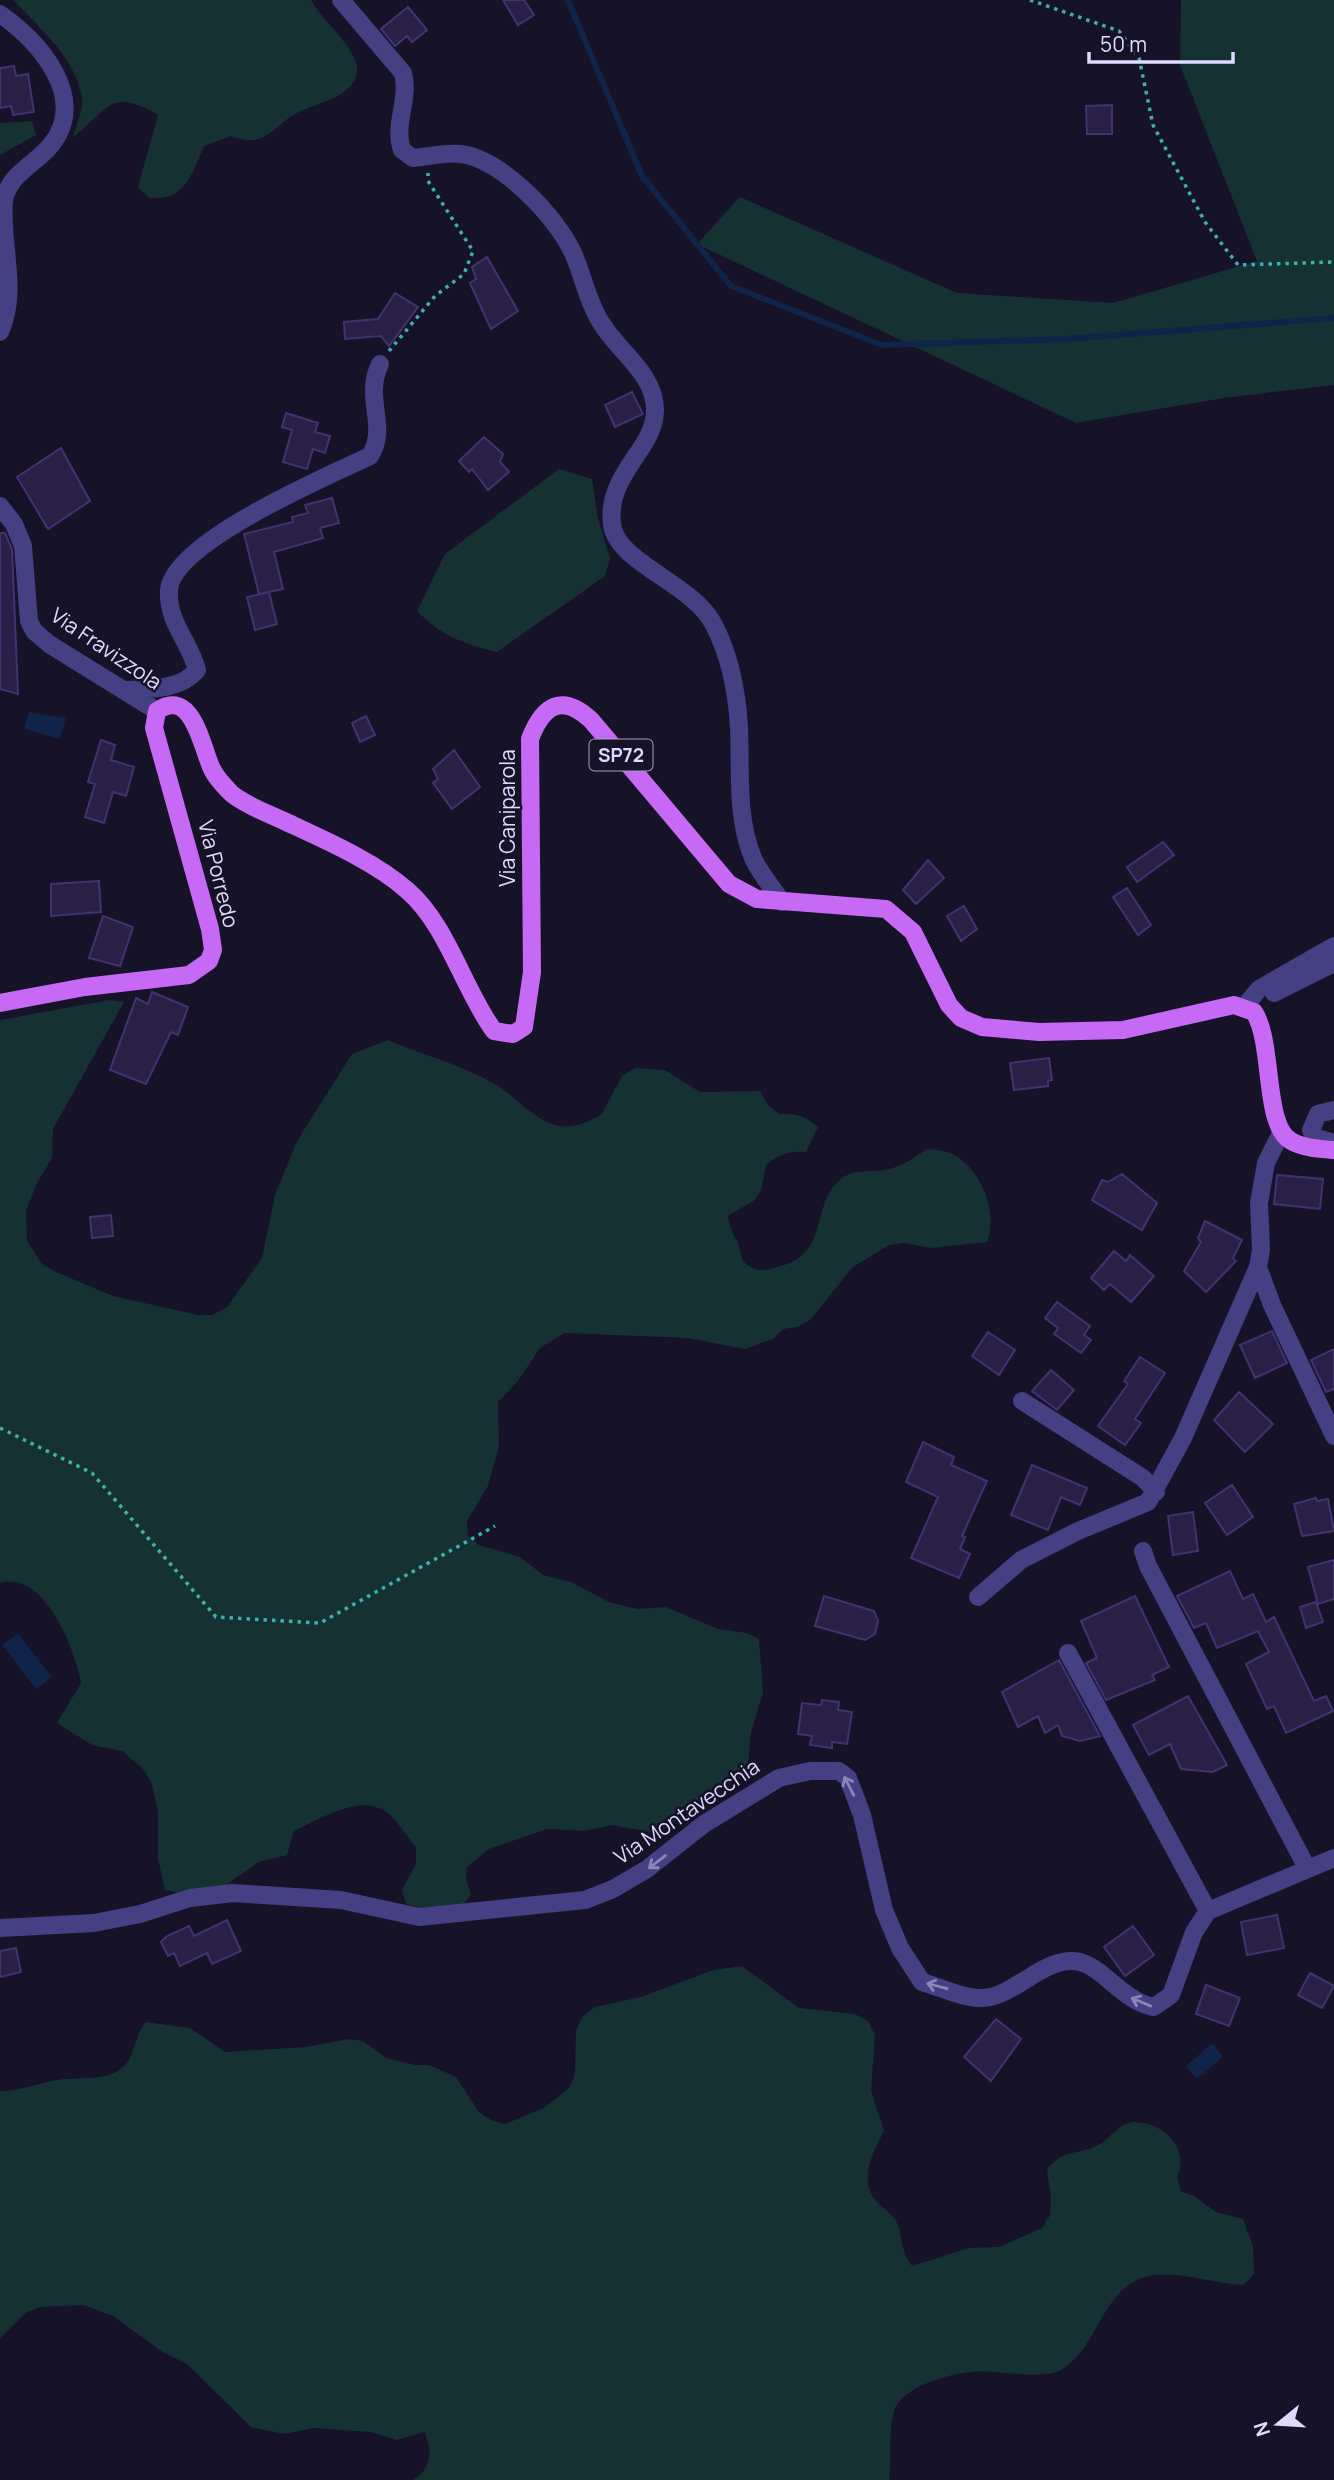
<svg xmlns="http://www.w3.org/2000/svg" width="1334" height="2480" font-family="Manrope,sans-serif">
<rect width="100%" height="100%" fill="#161227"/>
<path fill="#153131" d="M13,0H311C321,19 360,51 357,72C354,98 315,103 297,113C272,126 266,150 231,136L204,146C192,174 185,202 149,198L138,187L158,115C109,86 108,111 73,137C76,126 83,111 82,99C78,61 38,26 13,0Z
M1181,0H1334V385L1224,398L1076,423L697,244L740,197L957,293L1113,303L1257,261L1180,65Z
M32,121L36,135L0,155V123Z
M559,469L592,479L598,519L610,558L605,576L497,652C464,644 441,636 417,611L445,554Z
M109,1000L124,1002L53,1129L52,1158L37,1183L26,1211L27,1241L42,1264L56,1272L113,1296L198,1315H212L227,1307L262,1258L275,1195L297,1141L352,1054L388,1040C423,1055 460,1064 493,1083C516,1095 532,1121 560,1126C575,1128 588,1122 601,1115L622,1076L635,1068L665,1070L700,1092L760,1091L768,1105L779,1114C796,1113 805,1116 818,1127L806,1152C789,1151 779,1154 766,1165C759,1206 759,1196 728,1216C730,1227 732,1232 737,1241C744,1254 736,1262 756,1269C763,1272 770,1269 777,1267C833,1254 808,1204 842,1178C856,1168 874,1173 889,1169C903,1166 915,1157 927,1149C936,1150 946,1150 954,1155C981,1169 999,1214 987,1242L932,1248L904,1243L889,1245L853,1267L810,1320L797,1327L783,1329L773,1339L745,1349L688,1338L564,1333L540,1348L518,1381L498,1402L499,1446L488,1486L467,1521L468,1536L479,1545L520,1557L543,1575L571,1582L609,1602L637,1609L666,1607L718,1629L747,1633L759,1639L763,1693L751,1732L747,1774L711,1793L667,1828L654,1833L612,1825L584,1831L547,1829L489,1849L467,1867L466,1880L471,1894L463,1906L421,1908L406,1904L402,1890L416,1864V1847C409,1839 394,1817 388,1813C360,1792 319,1820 294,1831L287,1855L259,1862L223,1887L180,1893L165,1890L158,1859V1811L151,1781L143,1769L122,1751L92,1745L57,1723L81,1683C76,1651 44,1569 0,1583V1020Z
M742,1966L799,2008L855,2014L868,2021L875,2035L871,2091L884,2131C874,2150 860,2176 873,2197C879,2206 891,2212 896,2221C904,2237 899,2248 912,2266L969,2248L999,2247L1042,2228L1050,2215L1051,2199L1047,2169C1064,2148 1078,2156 1100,2144C1112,2137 1120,2121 1136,2122C1167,2124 1189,2149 1177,2178L1181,2191L1194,2196L1216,2212L1243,2219L1253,2246L1254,2274L1244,2285C1214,2284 1185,2272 1155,2275C1101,2282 1101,2347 1061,2370C1041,2381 994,2369 971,2372C949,2374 901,2387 894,2411C888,2432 892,2458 889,2480H413C432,2468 433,2451 424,2432L397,2440L370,2432L314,2428L284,2434L251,2427L187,2364L161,2351L113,2316L83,2305L40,2307L26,2313L0,2338V2091C21,2091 38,2083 58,2080C81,2076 107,2083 125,2065C135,2055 134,2036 146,2022L190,2028L225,2052L305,2047L349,2039L363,2041L386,2058L415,2065H429L456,2077L479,2112L491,2120L505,2124L544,2108L569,2088L575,2075L576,2031L582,2017L595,2007L641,1997L713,1970Z"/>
<path fill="#102348" d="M29,712L66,718L60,739L24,729Z
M18,1633L52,1677L36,1689L2,1645Z
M1212,2043L1223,2057L1197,2079L1186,2066Z"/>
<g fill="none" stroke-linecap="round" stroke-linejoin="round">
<path stroke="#102348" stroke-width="6" d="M568,0L642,176L731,286L882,345L1067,339L1334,318"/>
</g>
<path fill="#291f47" stroke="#413371" stroke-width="2" d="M503,0H524L534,15L518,25Z
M408,7L427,30L412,42L407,36L395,46L381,29Z
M14,66L16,76L28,74L34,112L13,115L11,106L0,108V68Z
M1112,105V134H1087L1086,106Z
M487,257L518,311L491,329L470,283L476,279L472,267Z
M395,293L418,307L389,346L381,336L345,339L344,322L378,319Z
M632,392L643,414L615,427L605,405Z
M286,413L318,423L315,432L330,436L325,453L313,449L307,469L283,462L292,430L282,427Z
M484,437L503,454L500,462L509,472L488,490L472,469L469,472L459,461Z
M61,448L90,501L48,529L17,477Z
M332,498L339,523L320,528L323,538L274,552L283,589L259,594L244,534L293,522L292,517L308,513L305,505Z
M0,533H5L12,549L18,694L0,689Z
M269,592L277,624L255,630L247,597Z
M366,716L375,735L360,742L352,723Z
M101,740L115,745L111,760L134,767L126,796L113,792L104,823L85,817L95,784L88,782Z
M454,750L480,787L452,809L433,783L438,779L433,769Z
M1163,842L1174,855L1137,882L1127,867Z
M928,860L944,878L916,904L903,890Z
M99,881L101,912L51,916V884Z
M1127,888L1151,925L1138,935L1113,897Z
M964,906L977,929L961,941L947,916Z
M103,916L133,927L120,966L89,958Z
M152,992L188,1007L178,1035L171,1032L146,1084L110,1070L136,998L148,1004Z
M1049,1058L1052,1080L1048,1081V1086L1014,1090L1010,1063Z
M1122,1174L1157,1203L1142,1230L1092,1200L1102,1180L1108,1182Z
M1277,1175L1323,1179L1320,1209L1274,1204Z
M111,1215L113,1236L92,1238L90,1217Z
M1205,1221L1242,1240L1233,1258L1236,1261L1206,1292L1184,1271L1201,1242L1198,1238Z
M1114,1251L1126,1261L1130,1255L1154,1276L1131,1302L1110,1284L1104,1290L1091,1278Z
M1057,1302L1090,1326L1084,1335L1091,1340L1081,1353L1054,1334L1058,1328L1045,1318Z
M1272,1331L1287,1363L1255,1378L1240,1345Z
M988,1332L1015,1350L999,1375L972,1356Z
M1334,1349V1389L1326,1392L1311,1360Z
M1140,1357L1165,1373L1135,1419L1141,1423L1125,1445L1098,1426L1128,1384L1124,1381Z
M1051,1370L1074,1390L1057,1410L1032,1391Z
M1239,1392L1273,1424L1245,1452L1214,1420Z
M923,1442L954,1457L951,1465L987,1481L962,1536L965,1537L960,1549L970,1554L959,1578L911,1558L938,1497L906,1482Z
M1032,1465L1087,1488L1080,1505L1061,1497L1048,1530L1011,1515Z
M1232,1485L1253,1517L1227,1535L1205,1503Z
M1316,1498L1317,1501L1328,1499L1334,1531L1302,1536L1294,1504Z
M1193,1512L1198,1551L1173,1555L1168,1516Z
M1334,1560V1599L1318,1604L1308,1567Z
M1230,1571L1243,1599L1253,1594L1266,1622L1274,1617L1314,1701L1326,1696L1333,1711L1286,1733L1274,1706L1267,1709L1246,1664L1269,1652L1258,1631L1217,1648L1206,1623L1194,1628L1177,1596Z
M824,1596L874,1611L878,1621L875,1634L865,1640L815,1626Z
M1135,1596L1169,1667L1152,1675L1155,1680L1106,1700L1086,1663L1097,1658L1081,1621Z
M1316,1602L1323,1622L1306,1628L1300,1607Z
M1059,1660L1100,1736L1080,1741L1062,1736L1058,1725L1045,1733L1038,1716L1018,1727L1002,1692Z
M1188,1696L1227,1765L1213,1772L1181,1769L1170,1744L1149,1755L1133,1725Z
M822,1700L839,1702L838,1710L852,1712L847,1744L832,1742V1748L810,1745L812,1736L798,1734L802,1703L821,1705Z
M1277,1915L1284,1948L1247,1955L1241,1922Z
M227,1920L241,1951L212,1964L207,1953L180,1966L174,1953L168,1956L161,1942L167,1936L189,1926L194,1936Z
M1133,1926L1154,1955L1125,1976L1104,1947Z
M16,1948L21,1972L0,1977V1951Z
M1310,1973L1334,1986L1322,2008L1298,1995Z
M1206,1985L1240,1998L1229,2026L1196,2014Z
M996,2019L1021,2039L991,2081L964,2057Z"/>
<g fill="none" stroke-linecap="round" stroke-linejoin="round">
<path stroke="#39b2b0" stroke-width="3.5" stroke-dasharray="3.5 5" stroke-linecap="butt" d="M1030,0L1119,31L1139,58L1153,125L1205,222L1238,265L1334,262
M389,351L435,296L464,274L473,251L428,181V173
M0,1428L92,1473L216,1617L320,1623L495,1526"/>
<path stroke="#454083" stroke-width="18" d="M341,0L403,73C410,99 393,125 402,150L413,158C428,157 446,152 461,154C503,160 555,216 573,253C583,275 587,300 600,321C617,351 654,372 655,409C656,449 606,473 612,524C616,563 693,583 714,625C730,656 737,693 739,727C741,770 736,818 753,858C760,874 773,888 782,902
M0,14C40,42 89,98 51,145C36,164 8,174 4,201C0,246 19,288 0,332
M0,506L14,524L23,546L29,621L34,631L49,644L157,711
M126,690C149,689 181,690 197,670C190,642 167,622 169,590C173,542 328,476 370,456C389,425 363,399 380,364
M1274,993L1334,963
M1244,1007L1259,989L1334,946
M1334,1110L1318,1114L1311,1130L1314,1137L1334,1143
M1281,1133L1266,1163L1259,1203L1261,1250L1258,1267L1272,1305L1334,1436
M1022,1401L1143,1478L1156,1492
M1143,1551L1148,1566L1307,1868
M978,1597L1021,1560L1078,1531L1148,1502L1183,1438L1258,1267
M1068,1653L1208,1911
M0,1928L94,1923L140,1914L190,1898L233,1893L341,1900L419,1917L585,1900L613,1889L647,1869L704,1824L779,1778L810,1771H839L848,1778L862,1815L884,1910L900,1948L922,1982C940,1987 962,1998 980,1998C1014,1999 1044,1954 1080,1962C1104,1968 1124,2002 1154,2007L1171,1995L1194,1932L1208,1911L1334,1858"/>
<path stroke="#c669f5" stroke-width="18" d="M0,1003L85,987L189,975L209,961L213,950L210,929L154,728L157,711C193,686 202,749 212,769C216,778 225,787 232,794C247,806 267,813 284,821C323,839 376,862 408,891C447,925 464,990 494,1031L513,1034L524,1027L532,972L530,739C543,705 562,693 591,720L729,884L757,899L886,909L913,932L949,1005L961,1018L982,1027L1039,1032L1123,1030L1234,1005L1254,1012C1274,1042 1263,1126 1291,1141C1303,1148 1320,1149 1334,1150"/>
</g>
<defs><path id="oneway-shaft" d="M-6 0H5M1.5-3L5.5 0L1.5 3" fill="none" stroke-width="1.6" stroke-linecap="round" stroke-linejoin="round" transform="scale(1.75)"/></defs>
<g stroke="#8b85ba">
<use href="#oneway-shaft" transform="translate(849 1786) rotate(-117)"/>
<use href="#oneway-shaft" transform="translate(657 1862) rotate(142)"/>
<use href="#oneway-shaft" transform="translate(937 1986) rotate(-165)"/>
<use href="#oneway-shaft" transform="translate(1141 2002) rotate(-157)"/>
</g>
<g text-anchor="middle" stroke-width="5" stroke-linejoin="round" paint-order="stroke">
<rect fill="#161227" stroke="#a39ebd" stroke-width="2" x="589.5" y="739.5" width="63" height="31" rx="5"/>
<g font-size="19" font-weight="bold" fill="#e0dafd">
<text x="621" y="762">SP72</text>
</g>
<g font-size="21" fill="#e0dafd" stroke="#161227">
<text transform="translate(106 649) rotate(34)" y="7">Via Fravizzola</text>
<text transform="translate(508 818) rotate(-90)" y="7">Via Caniparola</text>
<text transform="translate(218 874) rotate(76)" y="7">Via Porredo</text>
<text transform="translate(687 1812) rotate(-34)" y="7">Via Montavecchia</text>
</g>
</g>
<g transform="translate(1278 2424) rotate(252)" stroke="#161227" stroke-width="5" paint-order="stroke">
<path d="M0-5L12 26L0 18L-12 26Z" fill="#e0dafd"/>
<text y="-10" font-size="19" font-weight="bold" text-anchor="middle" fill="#e0dafd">N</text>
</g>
<path d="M1089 52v10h144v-10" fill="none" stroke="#e0dafd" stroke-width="3.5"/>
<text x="1100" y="52" font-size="21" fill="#e0dafd" stroke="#161227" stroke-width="5" paint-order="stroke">50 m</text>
</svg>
